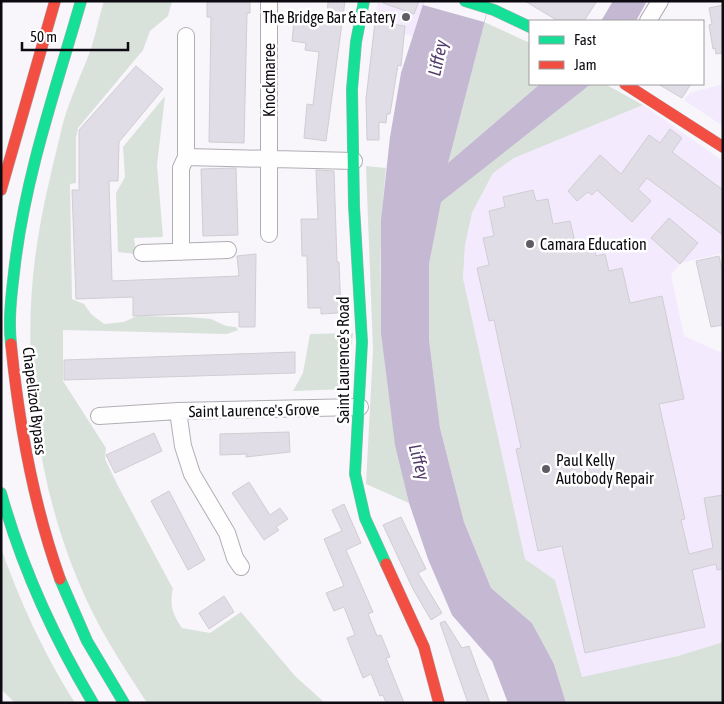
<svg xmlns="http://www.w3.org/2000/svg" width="724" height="704" font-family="'Asap Condensed',sans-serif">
<rect width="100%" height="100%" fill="#f8f5fb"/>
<path fill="#f3ebfd" d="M378,1H422L423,5L413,37L404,33L405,28L400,26L374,22Z
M723,84V126L684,100L690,93Z
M643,105L723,161V253L681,263L671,274L684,336L720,352L723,355V642L678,656L582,678L555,580L525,559L463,278L465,245L472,213L493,173L514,158Z"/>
<path fill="#d8e2db" d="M104,1H172L168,16L150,31L143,50L78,128L76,138V183L70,184L72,299L84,304L91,314L104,324L124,322L137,316L188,317L211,319L226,326L236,327L238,330L227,334L63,330V381L106,448L105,459L117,484L173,589C169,605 173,615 182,628L210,633L241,612L295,676L325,703H147C130,676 112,650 98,623C37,508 16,354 40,226C46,192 55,157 63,123C70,98 82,73 91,49C96,33 99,17 104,1Z
M484,22L530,43V84H540L447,164Z
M591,84H605L643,105L514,158L493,173L472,213L465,245L463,278L525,559L555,580L582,677L678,656L723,642V703H566L554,664L532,623L491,588L464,522L440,428L429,339V264L440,202Z
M165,96L157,165L163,237L134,238L136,254L118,252L116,193L125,177L123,147Z
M366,166L386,168C374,280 382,393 409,503L366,484L373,350Z
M353,333L346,389L293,391L303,373L310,334Z
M1,548C21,604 43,652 75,703H15L1,689Z"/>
<path fill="#c4b8d2" d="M424,1H490L448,163L540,84H591L441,202L429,264V339L440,428L464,522L491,588L532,623L554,664L566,703H508L492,661L452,615L428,559L409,503L395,445L381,333V220L390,137L401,73Z
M613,1H647L636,21H601Z"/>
<path fill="#f8f5fb" d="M424,1H490L484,22L423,5Z"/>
<path fill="#e1dde6" stroke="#d0cdd3" d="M207,1H250V13H247L244,143L209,142L211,17H207Z
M328,1H345L326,141L304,138L307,104L313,105L319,52L305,50L306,43L292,41L294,21L314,24L315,20L327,21Z
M383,1H419L414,14L383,3Z
M525,1H597L584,21H558Z
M723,5V53L716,54L715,48L713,49L709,25L712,24L709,8Z
M375,22L405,26L401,66L398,65L390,114H387L386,123L379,122V140H367L366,99Z
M136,66L163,89L119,142L118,181H109L112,281L239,276L237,256L256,254L255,327H239V312L133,316V297L76,299L72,190H79V130Z
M658,84H691L682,98Z
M670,129L682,138L672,152L723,190V235L647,178L638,189L651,201L632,222L597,190L592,195L588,192L577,201L568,191L600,155L621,174L649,135L660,143Z
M236,168L238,235L203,236L201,169Z
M316,170L334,171L337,262H339L341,312L338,313L321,314V308H308L307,256H302L301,219H318Z
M533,190L536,201L548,199L553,224L570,221L576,246L593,242L596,256L605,254L609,271L622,268L630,303L662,296L684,399L659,404L685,519L681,520L689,554L713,548L704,498L723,495V569L717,570L716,564L692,570L705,627L585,653L562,546L538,551L516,449L521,448L494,320L489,321L477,268L489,265L483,238L494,236L489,211L505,207L503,197Z
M669,218L698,243L680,264L651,238Z
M719,256L723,274V325L711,327L696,261Z
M295,352V373L64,380V360Z
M289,432L290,452L246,457L247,454L220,455V434Z
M154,433L162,451L115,473L106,455Z
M249,482L270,515L280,508L288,519L276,527L279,530L264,540L232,493Z
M169,491L205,560L188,570L151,501Z
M344,504L361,543L346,550L373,612L368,614L377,636L381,635L390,657L386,658L404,703H386L383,695L380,696L371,674L363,678L347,638L355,635L344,607L334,611L326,593L344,586L324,539L342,531L332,510Z
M401,517L426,569L418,573L442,613L431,620L413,589L383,525Z
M224,596L234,612L209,629L199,613Z
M445,621L462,648L469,646L490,703H468L440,623Z"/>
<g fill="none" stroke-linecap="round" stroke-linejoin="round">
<g stroke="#b0aeb4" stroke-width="18">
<path id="street" d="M648,21L660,1
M186,157L354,161
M269,234V1
M181,252V168L186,157V36
M142,253L228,250
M178,411L183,446L192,474L227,533L235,558L241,567
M99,416L178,411L360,407"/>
</g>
<g stroke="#b0aeb4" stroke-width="12">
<path id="fast" d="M364,1L356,42L352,89L354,206L362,342L355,474L365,518L386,564
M465,1L494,10L530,27
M11,344C8,318 12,290 15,264C26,174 56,88 81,1
M1,493C22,568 53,636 93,703
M60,579L87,641L124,703"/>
</g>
<g stroke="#b0aeb4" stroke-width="12">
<path id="jam" d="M625,84L723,147
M1,190L55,1
M11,344C19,425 33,503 60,579
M386,564L424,647L439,703"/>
</g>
<use href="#street" stroke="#fefefe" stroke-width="16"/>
<use href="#fast" stroke="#16e098" stroke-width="11"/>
<use href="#jam" stroke="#f24e42" stroke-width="11"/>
</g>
<g fill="#5f5c63" stroke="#fff" stroke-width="2">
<circle cx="406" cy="17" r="5"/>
<circle cx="530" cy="244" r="5"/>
<circle cx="546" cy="469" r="5"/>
</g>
<g text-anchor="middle" stroke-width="5" stroke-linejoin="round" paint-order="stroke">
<g font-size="16" fill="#0d0a11" stroke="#fff" text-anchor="start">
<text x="396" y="23" text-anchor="end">The Bridge Bar &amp; Eatery</text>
<text x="540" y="250">Camara Education</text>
<text x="556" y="466">Paul Kelly<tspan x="556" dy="18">Autobody Repair</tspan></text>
</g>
<g font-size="16" fill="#0d0a11" stroke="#fff">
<text transform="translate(269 80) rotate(-90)" y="6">Knockmaree</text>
<text transform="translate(343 360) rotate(-90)" y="6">Saint Laurence's Road</text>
<text transform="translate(35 401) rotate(83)" y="6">Chapelizod Bypass</text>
<text transform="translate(254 410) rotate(-1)" y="6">Saint Laurence's Grove</text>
</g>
<g font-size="18" font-style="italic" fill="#533b6a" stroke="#fff">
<text transform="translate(438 58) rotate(-78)" y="6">Liffey</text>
<text transform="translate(419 462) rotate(75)" y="6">Liffey</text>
</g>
</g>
<rect width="724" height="704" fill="none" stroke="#0d0a11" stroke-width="5"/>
<rect x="529" y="20" width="175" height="65" fill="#ffffff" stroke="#9e9da0"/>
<rect x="539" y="36" width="25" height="8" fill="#16e098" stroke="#9e9da0"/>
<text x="574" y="45" font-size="15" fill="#0d0a11">Fast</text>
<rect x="539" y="61" width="25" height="8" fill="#f24e42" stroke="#9e9da0"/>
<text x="574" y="70" font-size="15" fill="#0d0a11">Jam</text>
<path d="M22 42v8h106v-8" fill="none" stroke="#0d0a11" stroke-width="2.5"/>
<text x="30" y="42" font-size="15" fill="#0d0a11" stroke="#ffffff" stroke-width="4" paint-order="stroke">50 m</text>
</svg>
